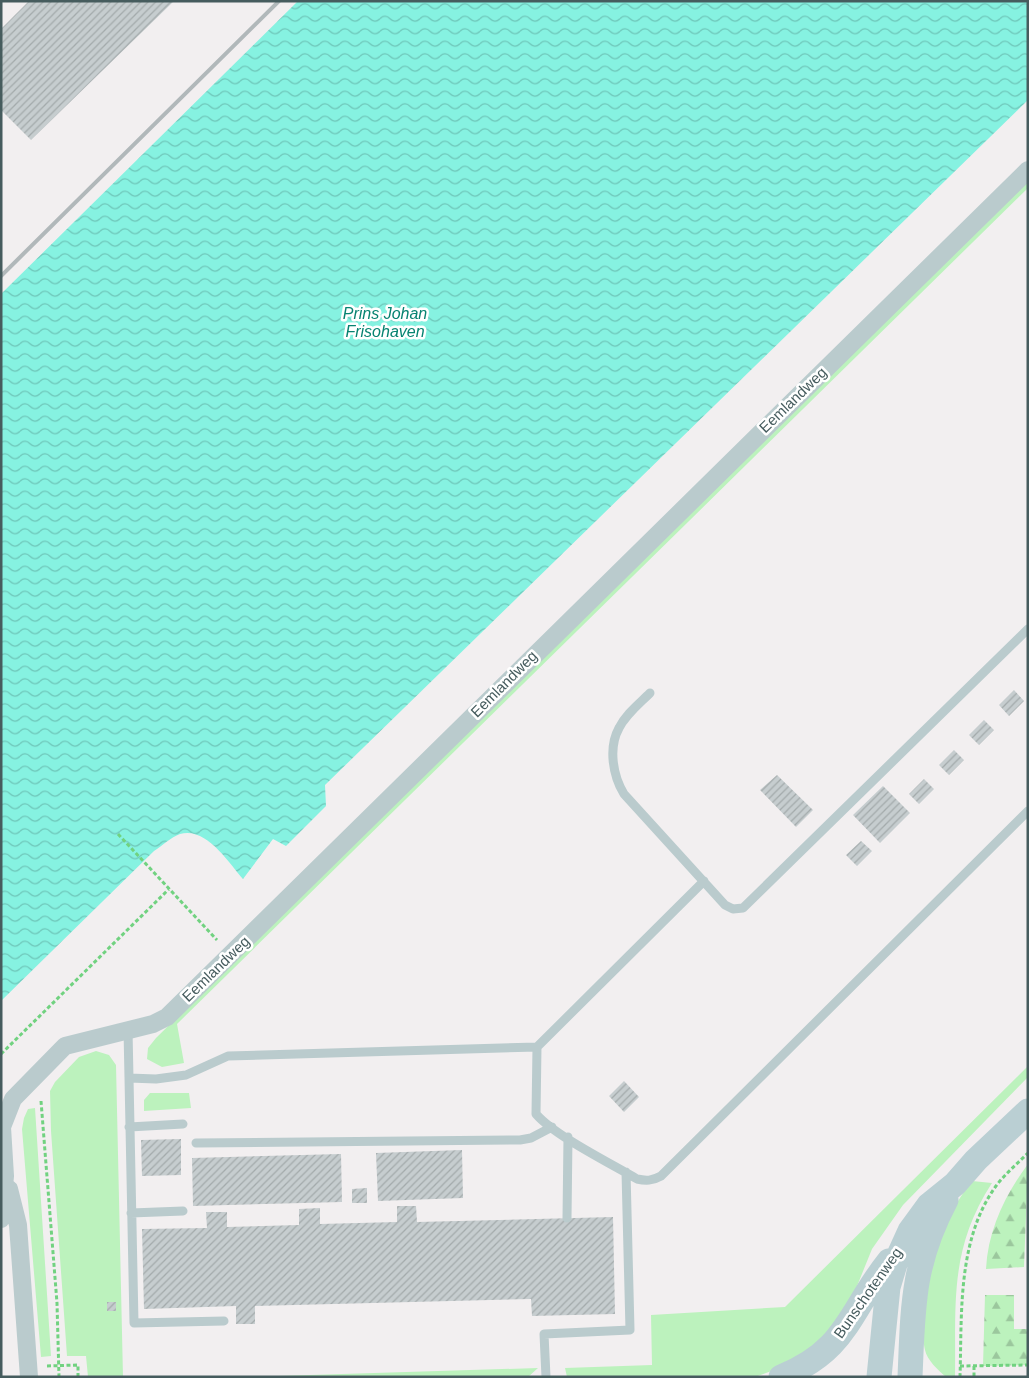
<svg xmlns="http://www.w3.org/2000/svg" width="1029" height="1378" font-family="Helvetica,sans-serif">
<defs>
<pattern id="forest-firs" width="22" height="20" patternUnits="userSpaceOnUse" patternTransform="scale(1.25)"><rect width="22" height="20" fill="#bcf2bd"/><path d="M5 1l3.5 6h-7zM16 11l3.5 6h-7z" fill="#9bc79d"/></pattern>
<pattern id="water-waves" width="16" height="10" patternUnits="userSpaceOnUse" patternTransform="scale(1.25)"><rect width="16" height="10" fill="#86f2e1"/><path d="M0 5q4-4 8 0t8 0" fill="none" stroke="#6fc7ba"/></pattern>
<pattern id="building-hatch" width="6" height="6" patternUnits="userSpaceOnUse" patternTransform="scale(1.25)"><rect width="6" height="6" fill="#c6cdcf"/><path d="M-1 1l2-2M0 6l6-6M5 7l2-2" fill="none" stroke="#a3aaab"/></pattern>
</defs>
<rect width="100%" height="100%" fill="#f2eff0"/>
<path fill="#bcf2bd" d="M1028,179V188L177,1024L184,1063L162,1067L147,1059L148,1048L156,1038Z
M96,1051L109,1055L116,1065L123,1377H88L86,1356H67L51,1131L50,1091L55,1082L79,1057Z
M1028,1066V1077L903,1205L872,1249L853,1296L822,1340L790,1364L755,1377H567L565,1368L652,1365L651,1315L785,1307Z
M150,1093H189L191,1108L144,1111V1100Z
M35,1108L51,1356L41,1357L22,1129L24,1118L28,1109Z
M972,1181L992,1183C949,1249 956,1303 955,1377H946C938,1370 927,1360 925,1350C920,1329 925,1275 931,1255C937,1235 959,1197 972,1181Z
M538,1368L528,1377H246Z"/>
<path fill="url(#forest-firs)" d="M1028,1164L1024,1267L986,1269C988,1230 1005,1195 1028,1164Z
M985,1295H1014V1329H1028V1365L983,1366Z"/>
<path fill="url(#water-waves)" d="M298,1H1028V100L325,785L326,806L286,846L273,839L243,879C229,863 206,826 180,834C171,837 162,846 154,851L1,1001V294Z"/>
<path fill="url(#building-hatch)" d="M29,1H174L31,140L1,110V29Z
M1014,690L1024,701L1009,716L999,705Z
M984,720L994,730L979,745L969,735Z
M954,750L964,760L949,775L939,765Z
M777,775L813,810L796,827L760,790Z
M924,779L934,789L919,804L909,794Z
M883,786L910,813L880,843L853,815Z
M861,841L872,851L857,866L846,855Z
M624,1081L639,1097L624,1112L609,1096Z
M181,1139V1175L142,1176L141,1140Z
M462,1150L463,1198L378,1201L376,1153Z
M341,1154L342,1202L193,1206L192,1158Z
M367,1188V1203H352V1189Z
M397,1206H416L417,1222L613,1217L615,1314L532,1316L531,1299L255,1306V1324H236V1306L144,1309L142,1229L207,1228L206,1212H227V1227L299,1225V1209L320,1208V1224L397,1222Z
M107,1302H116V1311H107Z"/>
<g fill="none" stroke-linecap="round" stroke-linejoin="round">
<path stroke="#71d280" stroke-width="3" stroke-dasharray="4 2.5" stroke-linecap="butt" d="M118,834L217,940
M1,1054L169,889
M41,1101L57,1303L59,1377
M47,1366L78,1365V1377
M960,1366L1028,1365
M974,1366V1377
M960,1377C962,1313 957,1240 996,1186C1005,1174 1017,1164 1028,1153"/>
<path stroke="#bacbcd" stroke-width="9" d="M650,693C639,704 626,714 619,728C608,748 613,776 624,794L725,905L733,909L743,908L1028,629
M704,881L537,1047L536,1114C555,1136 610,1163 637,1179C646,1181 652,1181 661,1176L1028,811
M128,1030L129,1078L156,1079L186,1075L228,1056L537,1047
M129,1078L134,1323L224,1321
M129,1127L183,1124
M196,1143L520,1140L531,1138L552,1127
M131,1213L183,1211
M567,1218L568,1137
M546,1377L544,1334L630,1330L626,1172"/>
<path stroke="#bacbcd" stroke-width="18" d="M9,1189L18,1225L29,1377
M1,1219L5,1176L2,1127L13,1099L65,1046L153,1024L167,1017L1028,170"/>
<path stroke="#bacfd3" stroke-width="25" d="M781,1377C848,1350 849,1311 889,1261
M879,1377L888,1287L895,1264L910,1231L929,1205L955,1184L976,1160L1028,1111
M910,1377C913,1307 912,1264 946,1200"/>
<path stroke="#b1b8ba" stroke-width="4" d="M1,276L279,1"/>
</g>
<g text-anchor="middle" stroke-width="5" stroke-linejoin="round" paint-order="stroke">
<g font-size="15" fill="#465c5e" stroke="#fff">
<text transform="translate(793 400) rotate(-44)" y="5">Eemlandweg</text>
<text transform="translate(504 684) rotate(-45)" y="5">Eemlandweg</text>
<text transform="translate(216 969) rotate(-44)" y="5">Eemlandweg</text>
<text transform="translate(868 1293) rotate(-55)" y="5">Bunschotenweg</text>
</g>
<g font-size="16" font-style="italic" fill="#078371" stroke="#fff">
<text x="385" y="319">Prins Johan<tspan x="385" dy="18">Frisohaven</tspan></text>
</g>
</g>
<rect width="1029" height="1378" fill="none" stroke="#465c5e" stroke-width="5"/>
</svg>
